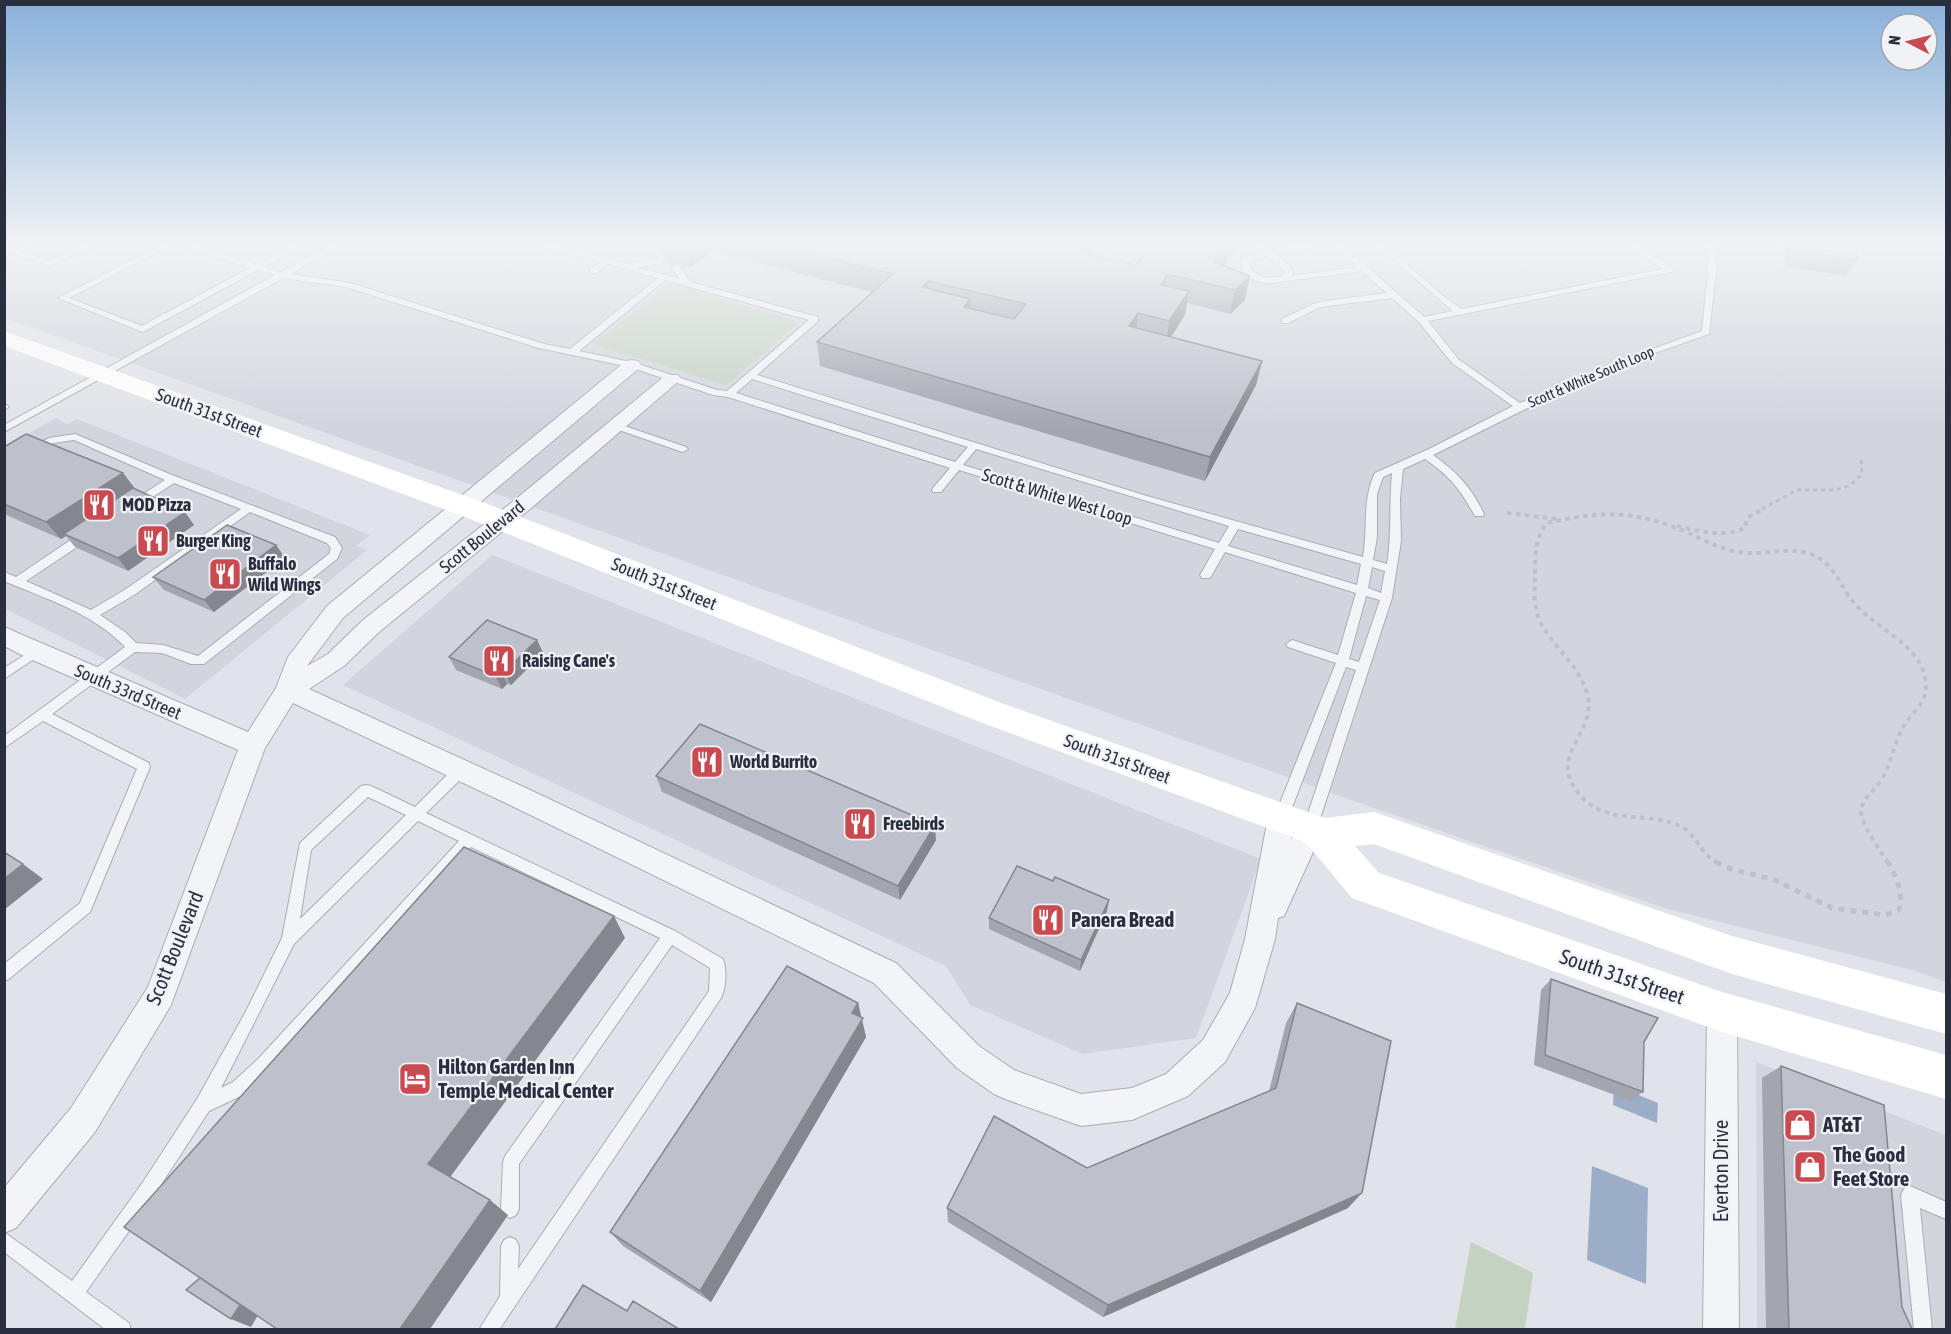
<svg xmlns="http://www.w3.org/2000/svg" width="1951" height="1334" font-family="'Asap Condensed',sans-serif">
<rect width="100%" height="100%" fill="#e0e3e9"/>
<path fill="#d2d5dd" d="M4,243H1946V982L1912,970L1664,908L1371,807L5,318Z
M57,418L67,424L77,419L370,535L356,546L367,550L185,699L5,609L4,446Z
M492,555L1261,859L1196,1038L1083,1054L970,1005L946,966L343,685Z
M1756,1062L1946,1135V1329H1757Z"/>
<path fill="#c4d2c2" d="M671,283L799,322L726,385L593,344Z
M1471,1242L1533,1273L1525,1329H1455Z"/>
<path fill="#9cadc7" d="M1614,1085L1658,1103L1657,1123L1613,1105Z
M1592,1166L1648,1188L1646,1284L1587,1260Z"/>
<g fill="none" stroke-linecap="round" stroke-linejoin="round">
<g stroke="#a9adb6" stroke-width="2">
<path id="service" d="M27,243H37L21,252L50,261L88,243H98L51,266L10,252Z
M166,243H176L69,298L142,326L250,268L176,243H187L256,264L296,243H305L264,267L281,272L334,243H343L290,274L350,283L544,344L570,349L658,278L608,264L596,273H590V269L600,262L538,245L537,243H549L627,264L659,259L663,261L662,263L636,267L680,279L671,266L678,264L690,282L818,317V321L757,375L1147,496L1363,557C1368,529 1362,499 1375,473L1429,449L1513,406L1452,363L1419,322L1392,298L1320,307L1288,323H1282V319L1318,302L1387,293L1362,271L1271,283L1259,282L1244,273L1241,262L1245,257L1263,252L1255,243H1263L1270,250L1310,243H1326L1322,245L1274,254L1290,266L1293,273L1291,276L1358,267L1332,243H1340L1424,317L1453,311L1374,243H1382L1448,300L1462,309L1663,269L1624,243H1633L1673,268V272H1670L1428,321L1458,359L1520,403L1609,365L1702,331L1708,272V243H1716V272L1709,334L1638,359L1568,388L1433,455C1456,471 1472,488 1484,514L1483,516H1475C1459,488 1452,478 1425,459L1403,469L1400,499L1401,541L1392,598L1317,828L1315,832L1310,834L1305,832L1303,828L1356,670L1346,667L1288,818L1286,822L1281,824L1276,822L1274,818L1336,663L1288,647L1286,644L1292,640L1338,655L1356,593L1225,552L1210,578H1202L1200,575L1215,549L959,470L941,492H933L932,490L933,488L950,468L728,397L713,395L630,367L539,348L346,287L283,278L4,432V425L275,275L258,270L143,332L58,298ZM1267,256L1283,269L1285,273L1282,277L1264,278L1251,270L1249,262L1251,261ZM665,280L809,320L727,391L717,390L635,363L579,351ZM752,379L968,447L955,462L736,393ZM976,449L1229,526L1219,543L963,465ZM1392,473C1389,504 1392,534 1387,564L1373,560L1377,537V494L1383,477ZM1238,529L1361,564L1357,585L1228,546ZM1372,567L1385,571L1381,593L1368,588ZM1366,596L1380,600L1359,662L1349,659Z
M4,403L9,407L4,410Z
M616,423L686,447L688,449L683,452L680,451L613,428V424Z
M75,434L172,475L335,537L342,548L337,559L204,664H191L162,653L135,652L52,714L149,763L150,767L90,912L9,979L4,981V964L80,903L137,769L43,721L4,748V736L125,647C93,613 46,599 4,581V572L16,577L81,533H89L90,536L89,539L26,581L91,610L126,589L241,509L174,483L139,506H131L130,504L131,502L165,480L74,440L54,443L34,452L29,449L49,438ZM250,512L327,543L331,548L329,554L198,656L163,645L136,643L125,632L100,615L134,595Z
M36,648L40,649L42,652L40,655L4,679V668Z
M460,766L465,767L467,771L465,775L426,813L675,931L723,959C727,969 726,988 721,998L499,1330H479L500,1296L501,1246L504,1240L510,1237L516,1240L519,1246L518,1269L709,991L710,968L672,945L519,1164V1209L516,1215L510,1218L504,1215L501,1209L503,1162L505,1156L660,938L471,847L270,1071L245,1094L209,1111L155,1194L86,1292L129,1323L131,1330H106L4,1252V1232L72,1281L143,1182L197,1099L245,1013L282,938L300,843L361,786L366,785L371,786L415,807L455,767ZM368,797L406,815L300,919L311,850ZM418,821L459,841L258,1059L233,1082L221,1088L294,944Z
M1910,1186L1946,1202V1219L1920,1208L1932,1330H1914L1901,1195L1904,1189Z"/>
</g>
<g stroke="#a9adb6" stroke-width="2">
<path id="minor" d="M632,360L638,361L641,365L638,369L343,618L307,666L328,654L363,620L516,499L666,375H678L681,379L530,509L379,632L344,666L309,689L528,789L896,963L979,1046L1014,1070L1081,1094L1132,1088L1166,1074L1203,1040L1230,993L1245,939L1268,818L1271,810L1281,807L1291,810L1294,818L1291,840L1300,820L1310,816L1320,820L1324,828L1284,916L1278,918L1275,939L1255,1008L1225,1062L1188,1096L1132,1120L1081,1126L1005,1099L994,1094L957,1068L874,983L510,805L293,703L265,748L171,1005L95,1132L16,1228L4,1233V1188L71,1108L148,987L238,750L28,658L4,646V627L248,732L276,688L288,657L327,606L626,361Z
M1722,997L1733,1001L1737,1012L1739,1330H1703L1707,1012L1711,1001Z"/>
</g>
<path stroke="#bec1c7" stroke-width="3" stroke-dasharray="4 4" stroke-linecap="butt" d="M1762,509L1797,490H1836L1851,485L1862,474L1861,460"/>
<path stroke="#bec1c7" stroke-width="4" stroke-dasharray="4.5 4.5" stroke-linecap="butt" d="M1507,513L1558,519
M1677,526C1700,531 1722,538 1745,528L1747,518L1765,508
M1718,863C1701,855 1697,834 1680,826C1645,810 1607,827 1579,794C1547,755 1595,736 1588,697C1581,664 1548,645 1538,616C1533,602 1535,586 1535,571C1535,553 1536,538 1546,523C1597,512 1629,509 1679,529C1699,537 1718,549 1739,552C1763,556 1788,546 1811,554C1836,564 1839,586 1855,604C1878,631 1926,646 1926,688C1926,702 1913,712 1906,723C1894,739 1893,760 1883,777C1877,789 1862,798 1861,811C1861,825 1881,851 1888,863"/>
<path stroke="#bec1c7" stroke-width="5" stroke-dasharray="6 6" stroke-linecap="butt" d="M1716,862L1731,869L1775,880L1832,908L1885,915L1899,910C1904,892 1896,877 1888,862"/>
<use href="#service" fill="#f3f4f7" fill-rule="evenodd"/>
<use href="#minor" fill="#f3f4f7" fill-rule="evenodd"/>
<path fill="#fff" fill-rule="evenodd" d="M4,331L485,503L1004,704L1325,818L1374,812L1732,936L1946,994V1034L1732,974L1374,844L1355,846L1379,873L1722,992L1946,1055V1099L1722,1032L1352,898L1308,845L1297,839L980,722L465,517L4,346Z"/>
</g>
<path fill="#a3a6af" d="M654,243H1117L1112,249L1097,246L1090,256L1136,265L1237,246L1223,266L1245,300L1230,314L1187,303L1185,315L1171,337L1262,361L1256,385L1205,481L820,366L817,342L872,292L713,252L690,267L666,262L655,247Z
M1785,243H1855L1857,260L1846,276L1786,266Z
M4,447L123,473L136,490L194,525L128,571L75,547L66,536L61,539L4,514Z
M276,545L285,558L214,612L164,590L153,577Z
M537,640L543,653L511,685L507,684L502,689L456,670L449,657Z
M656,776L936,840L900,900L662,792Z
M1107,911L1080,971L989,929V918Z
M1551,979L1643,1092L1631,1101L1534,1065L1541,990Z
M858,1003L866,1037L711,1302L623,1246L610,1232Z
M1297,1003L1348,1208L1103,1317L948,1222L947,1208L1087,1168L1269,1091L1286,1023Z
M1781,1066L1902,1307L1912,1329H1766L1762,1078Z"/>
<path fill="#85878e" d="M688,243H712L713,252L690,267L686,244Z
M1086,243H1098L1097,246L1077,277L1078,253Z
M1113,243H1117L1112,249Z
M1228,243H1237V246L1210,286L1214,262Z
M1167,274L1164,298L1161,285Z
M1250,276L1245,300L1230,314L1235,290Z
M928,281V304L922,287Z
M1189,291L1185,315L1166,345L1169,321Z
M970,299L971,323L964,307Z
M1138,313L1135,337L1129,326Z
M1262,361L1256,385L1205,481L1210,457Z
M123,473L136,490L64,534L66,536L61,539L46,522Z
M185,512L194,525L128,571L118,558Z
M276,545L285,558L214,612L204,600Z
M537,640L543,653L511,685L504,672Z
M501,671L507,684L502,689L495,676Z
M935,825L936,840L900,900L898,886Z
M23,864L43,879L4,910V879Z
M1109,900L1107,911L1080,971L1081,960Z
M614,916L625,938L448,1180L428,1164Z
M858,1003L866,1037L711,1302L700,1291Z
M1362,1193L1348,1208L1103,1317L1108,1305Z
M490,1200L508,1215L430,1329H400Z
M241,1303L261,1310L251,1327L231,1319Z"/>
<path fill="#bec1cb" stroke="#85878e" stroke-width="1.5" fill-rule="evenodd" d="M765,243H1086L1078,253L1136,265L1154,243H1228L1214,262L1250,276L1235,290L1167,274L1161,285L1189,291L1169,321L1138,313L1129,326L1262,361L1210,457L817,342L893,274ZM928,281L1026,304L1014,319L964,307L970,299L922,287Z
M1795,243H1855L1857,260L1795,250Z
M26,434L123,473L46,522L4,504V447Z
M133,488L185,512L118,558L64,534Z
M227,525L276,545L204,600L153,577Z
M487,620L537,640L504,672L501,671L495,676L449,657Z
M700,724L935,825L898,886L656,776Z
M464,847L614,916L428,1164L490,1200L400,1329H277L124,1227Z
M4,852L23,864L4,879Z
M1017,866L1053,881L1055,877L1109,900L1081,960L989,918Z
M787,966L858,1003L852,1013L863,1018L700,1291L610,1232Z
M1551,979L1658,1018L1644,1042L1643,1092L1545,1055Z
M1297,1003L1391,1041L1362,1193L1108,1305L947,1208L994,1116L1087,1168L1276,1088Z
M1781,1066L1884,1105L1902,1307L1912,1329H1789Z
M200,1278L240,1305L231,1319L186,1290Z
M583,1285L627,1311L633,1301L679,1329H555Z"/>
<linearGradient id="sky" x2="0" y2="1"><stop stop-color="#89b1db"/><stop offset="0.57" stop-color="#f1f2f5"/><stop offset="1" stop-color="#f1f2f5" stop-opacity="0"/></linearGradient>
<rect width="1951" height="430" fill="url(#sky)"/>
<defs>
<g id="restaurant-square" transform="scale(1.725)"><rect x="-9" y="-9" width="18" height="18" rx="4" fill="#c94a50" stroke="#f0f2f6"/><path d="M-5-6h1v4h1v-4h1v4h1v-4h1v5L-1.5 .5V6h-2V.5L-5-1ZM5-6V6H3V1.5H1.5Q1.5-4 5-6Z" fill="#fff"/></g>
<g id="hotel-square" transform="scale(1.725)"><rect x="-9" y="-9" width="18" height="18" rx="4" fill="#c94a50" stroke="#f0f2f6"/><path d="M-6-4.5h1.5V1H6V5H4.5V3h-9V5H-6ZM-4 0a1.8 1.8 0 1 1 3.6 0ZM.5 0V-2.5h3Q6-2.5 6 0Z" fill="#fff"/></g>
<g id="shop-square" transform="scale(1.725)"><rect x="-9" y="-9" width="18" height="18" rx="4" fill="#c94a50" stroke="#f0f2f6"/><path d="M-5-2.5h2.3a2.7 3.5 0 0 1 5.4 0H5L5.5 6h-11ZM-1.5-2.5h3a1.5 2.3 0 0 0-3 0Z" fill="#fff"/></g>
</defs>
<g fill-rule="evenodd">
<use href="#restaurant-square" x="99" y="505"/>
<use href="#restaurant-square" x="153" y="541"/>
<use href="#restaurant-square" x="225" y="574"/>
<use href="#restaurant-square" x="499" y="661"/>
<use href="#restaurant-square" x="707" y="762"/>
<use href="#restaurant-square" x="860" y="824"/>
<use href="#restaurant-square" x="1048" y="920"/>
<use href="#hotel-square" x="415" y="1079"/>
<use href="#shop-square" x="1800" y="1125"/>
<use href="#shop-square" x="1810" y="1167"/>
</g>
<g text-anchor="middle" stroke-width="4.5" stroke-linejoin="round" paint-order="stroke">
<g font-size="15" fill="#292f3f" stroke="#f0f2f6">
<text transform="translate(1591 377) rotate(-23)" y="5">Scott &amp; White South Loop</text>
</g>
<g font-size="18" fill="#292f3f" stroke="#f0f2f6">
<text transform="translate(209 413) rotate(20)" y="6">South 31st Street</text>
<text transform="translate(1057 497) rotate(17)" y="6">Scott &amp; White West Loop</text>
<text transform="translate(482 537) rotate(-39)" y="6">Scott Boulevard</text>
<text transform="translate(664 584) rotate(22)" y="6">South 31st Street</text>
<text transform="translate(128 692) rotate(23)" y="6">South 33rd Street</text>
<text transform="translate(1117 759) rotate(20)" y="6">South 31st Street</text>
</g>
<g font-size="18" font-weight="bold" fill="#292f3f" stroke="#f0f2f6" text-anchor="start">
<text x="122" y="511">MOD Pizza</text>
<text x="176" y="547">Burger King</text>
<text x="248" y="570">Buffalo<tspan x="248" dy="21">Wild Wings</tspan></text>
<text x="522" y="667">Raising Cane's</text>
<text x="730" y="768">World Burrito</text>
<text x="883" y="830">Freebirds</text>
</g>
<g font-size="21" font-weight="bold" fill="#292f3f" stroke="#f0f2f6" text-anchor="start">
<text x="1071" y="927">Panera Bread</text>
<text x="438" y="1074">Hilton Garden Inn<tspan x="438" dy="24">Temple Medical Center</tspan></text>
<text x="1823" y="1132">AT&amp;T</text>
<text x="1833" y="1162">The Good<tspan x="1833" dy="24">Feet Store</tspan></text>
</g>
<g font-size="21" fill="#292f3f" stroke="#f0f2f6">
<text transform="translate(175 948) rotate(-68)" y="7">Scott Boulevard</text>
<text transform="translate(1622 977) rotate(19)" y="7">South 31st Street</text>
<text transform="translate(1721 1171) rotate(-90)" y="7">Everton Drive</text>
</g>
</g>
<rect width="1951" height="1334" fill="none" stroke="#292f3f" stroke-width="12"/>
<g transform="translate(1909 42) rotate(277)"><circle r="28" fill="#f0f2f6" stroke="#a0a4ad" stroke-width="1.5"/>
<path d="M0-4.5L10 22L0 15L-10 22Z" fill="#c94a50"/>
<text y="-9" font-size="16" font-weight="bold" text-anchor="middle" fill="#292f3f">N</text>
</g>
</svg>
